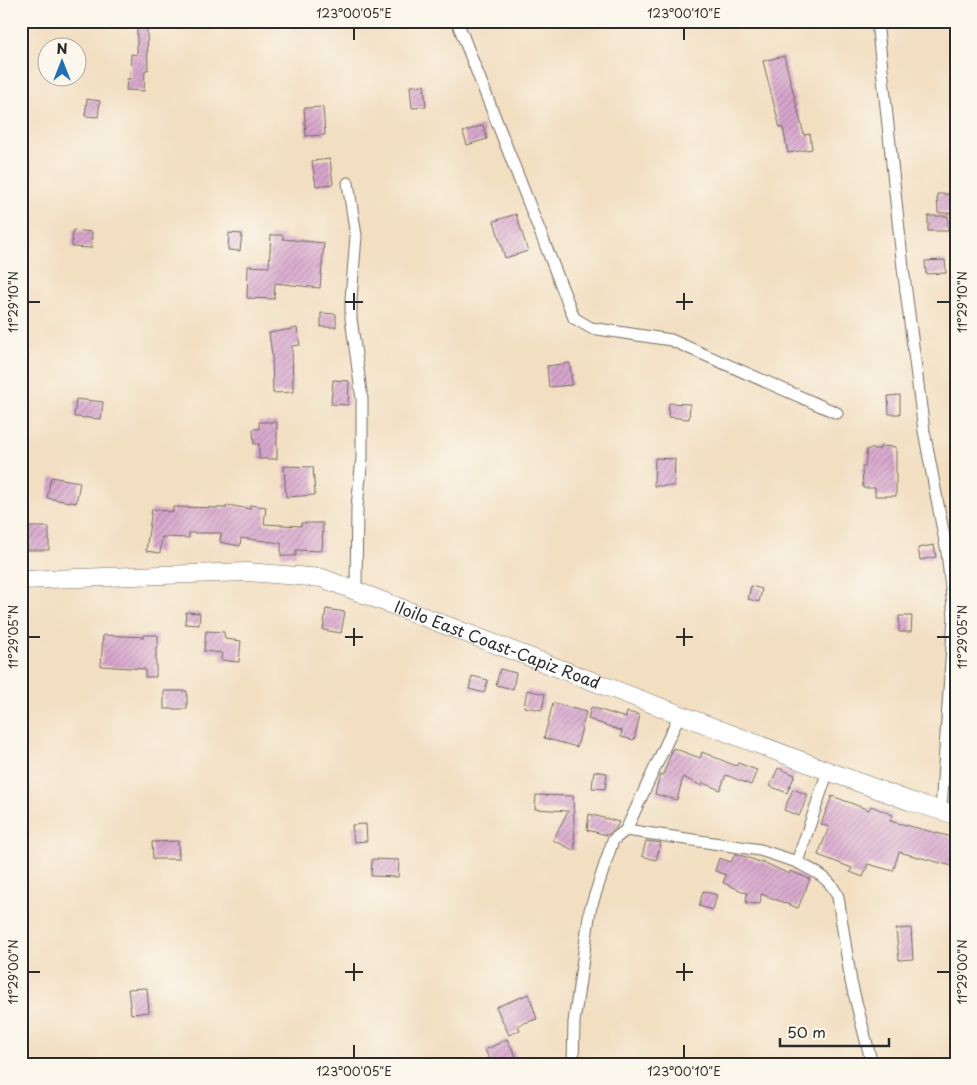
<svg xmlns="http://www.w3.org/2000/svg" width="977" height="1085" font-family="'Playpen Sans',sans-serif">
<defs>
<pattern id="building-hatch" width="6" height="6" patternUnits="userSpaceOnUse" patternTransform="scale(1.25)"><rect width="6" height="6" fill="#d8a6cd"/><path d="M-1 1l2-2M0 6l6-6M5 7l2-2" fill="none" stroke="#af87a7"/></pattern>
</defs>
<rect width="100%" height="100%" fill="#fbf7ec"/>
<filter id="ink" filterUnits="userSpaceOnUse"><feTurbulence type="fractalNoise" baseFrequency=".02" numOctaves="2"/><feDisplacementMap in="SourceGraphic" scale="10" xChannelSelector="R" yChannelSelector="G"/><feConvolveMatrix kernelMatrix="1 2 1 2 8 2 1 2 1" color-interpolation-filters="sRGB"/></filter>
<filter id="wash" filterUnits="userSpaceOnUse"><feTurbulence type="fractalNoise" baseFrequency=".0096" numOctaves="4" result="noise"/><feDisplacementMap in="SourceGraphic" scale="20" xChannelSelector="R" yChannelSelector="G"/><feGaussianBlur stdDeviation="1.12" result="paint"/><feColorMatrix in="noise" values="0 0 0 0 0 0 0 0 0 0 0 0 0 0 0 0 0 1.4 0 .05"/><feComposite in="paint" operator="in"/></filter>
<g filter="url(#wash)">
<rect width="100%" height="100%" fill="#f2dec1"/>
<g id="blocks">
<path fill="url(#building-hatch)" d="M137,26H147L148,70H145L144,91L126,90L127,79H130L131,54L137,55Z
M784,56L804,135L810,134L812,149L788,153L783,128H780L763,61Z
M424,85L426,107L412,108L410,86Z
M87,99L100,101L98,117L85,116Z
M323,107L325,135L306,136L304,108Z
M483,125L487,139L467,145L463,132Z
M330,159L333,184L316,186L312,161Z
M937,194H952V213H938Z
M516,214L528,251L505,258L494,221Z
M928,216H948V231H928Z
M73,230L92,232L91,248L72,247Z
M229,233L242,234L240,251L228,250Z
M271,235H283V239L324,243L320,288L275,283L274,299L247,298L248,266L269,267Z
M945,260L946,273L926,274L925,261Z
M321,313L336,314V327H321Z
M297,328L300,345L292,346L293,392L273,393L272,355L269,333Z
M570,363L572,385L549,387L547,366Z
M333,380L349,381L348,405L331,404Z
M900,395V414H889L888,396Z
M76,399L103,402L101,419L74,417Z
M669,403L690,404L689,419L668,417Z
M259,422H277V459H259V444H254L253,429H259Z
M880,446L896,447V496H875V488H863L862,467H865L867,449H880Z
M655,458L675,459L674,486H654Z
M284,466L313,467L315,495L286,497Z
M51,477L80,482L76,503L47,498Z
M227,505L250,509V505L266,507L264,524L301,526V523H323L322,551L296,550V556H281V543L241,538L240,546L220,542L221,533H189V538L162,537L160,553L146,551L152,509L173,512V507L226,508Z
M22,527H49V550H22Z
M934,545L936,557L920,560L918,548Z
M751,586L762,589L759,602L748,599Z
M326,609L345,612L341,633L323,630Z
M186,612L200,613L199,625L185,624Z
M899,616H912L911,632H899Z
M206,631L224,632L225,639L241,641L239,662L221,660L222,653L204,651Z
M103,635L144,637V635H158V647H156V677H145V669L101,666Z
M500,669L516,673L513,689L496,685Z
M472,676L488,680L484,693L469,689Z
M527,690L545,694L542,710L524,707Z
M164,691H187V709H164Z
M553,703L586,712L577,747L544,738Z
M591,707L626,718L627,712L640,715L634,740L621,737L622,731L588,719Z
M673,748L700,758L702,752L736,766L738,763L757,770L751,785L726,775L720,790L703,783L702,786L683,777L677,800L655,794L660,775H663Z
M778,768L795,775L787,793L770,786Z
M594,771L607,773L605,789L592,788Z
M793,789L808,795L799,816L784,810Z
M536,795L573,796L575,851L553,840L568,811L535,809Z
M832,796L869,810L871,806L893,815L890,821L956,838V867L899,852L893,871L868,864L863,877L850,872L852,868L818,855L829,827L821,824Z
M589,814L619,822L616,828L607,835L587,830Z
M366,824L367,841L354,842L352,825Z
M178,841L179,859H153L152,842Z
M646,841L661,843L656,860L642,856Z
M735,854L740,855L760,862L761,861L789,874L790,871L810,879L798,908L761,894L760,904L746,903L747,893L723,883L726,875L715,871L719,858L731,862Z
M372,859L399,860L398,877L371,876Z
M703,891L717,895L713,910L699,906Z
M911,928L913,959L899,960L896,929Z
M147,988L149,1012L131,1014L128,989Z
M529,994L537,1019L518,1025L520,1030L509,1035L496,1007Z
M507,1039L520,1064H492L485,1050Z"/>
</g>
</g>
<g filter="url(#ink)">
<use href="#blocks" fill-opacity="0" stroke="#716a60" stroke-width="1"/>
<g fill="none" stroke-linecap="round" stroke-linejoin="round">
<g stroke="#716a60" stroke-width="13">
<path id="street" d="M457,21L574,318L591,328L671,340L837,413
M877,21L903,268L924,431L947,552L954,616L941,810
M348,183L356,236L351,299V318L362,399V458L357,507L356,590
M626,830L680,714
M797,862C815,872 830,877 838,897L851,982L872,1064
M573,1064L574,1022L590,910L613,840L626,830L760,850L797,862L828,771"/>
</g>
<g stroke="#716a60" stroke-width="19">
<g id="primary">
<path id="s1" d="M21,580L247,572L322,578L828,771L912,802L956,815"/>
</g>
</g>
<use href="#street" stroke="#fff" stroke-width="11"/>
<use href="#primary" stroke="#fff" stroke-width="18"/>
</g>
</g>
<path fill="none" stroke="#2b2b2b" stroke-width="2" d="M354,28V40M684,28V40M354,293V310M684,293V310M28,302H40M345,302H363M676,302H693M937,302H950M354,628V646M684,628V646M28,637H40M345,637H363M676,637H693M937,637H950M354,963V981M684,963V981M28,972H40M345,972H363M676,972H693M937,972H950M354,1045V1058M684,1045V1058"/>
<g text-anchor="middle" stroke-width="5" stroke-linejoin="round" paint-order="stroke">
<g font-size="16" fill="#2b2b2b" stroke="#fbf7ec">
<text dy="6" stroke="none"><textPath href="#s1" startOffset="489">Iloilo East Coast-Capiz Road</textPath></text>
</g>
</g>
<rect width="977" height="1085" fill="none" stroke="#fbf7ec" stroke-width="55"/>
<g transform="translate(62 62)"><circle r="24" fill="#fbf7ec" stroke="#a8a59f"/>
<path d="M0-4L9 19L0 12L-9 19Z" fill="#1f6fb2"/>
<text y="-8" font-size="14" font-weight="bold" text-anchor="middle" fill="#2b2b2b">N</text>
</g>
<path d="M780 1038v8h109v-8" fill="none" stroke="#2b2b2b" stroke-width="2.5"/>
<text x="787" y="1038" font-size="15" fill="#2b2b2b" stroke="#fbf7ec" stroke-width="4" paint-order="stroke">50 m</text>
<rect x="28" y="28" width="922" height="1030" fill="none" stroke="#2b2b2b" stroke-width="2"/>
<g font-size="12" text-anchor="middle" fill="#2b2b2b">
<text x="354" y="18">123°00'05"E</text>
<text x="684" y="18">123°00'10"E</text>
<text transform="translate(14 302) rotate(-90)" y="4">11°29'10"N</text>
<text transform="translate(963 302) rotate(-90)" y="4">11°29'10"N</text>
<text transform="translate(14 637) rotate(-90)" y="4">11°29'05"N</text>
<text transform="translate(963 637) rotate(-90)" y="4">11°29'05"N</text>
<text transform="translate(14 972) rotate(-90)" y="4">11°29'00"N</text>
<text transform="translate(963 972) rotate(-90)" y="4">11°29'00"N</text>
<text x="354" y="1076">123°00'05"E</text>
<text x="684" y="1076">123°00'10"E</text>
</g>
</svg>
